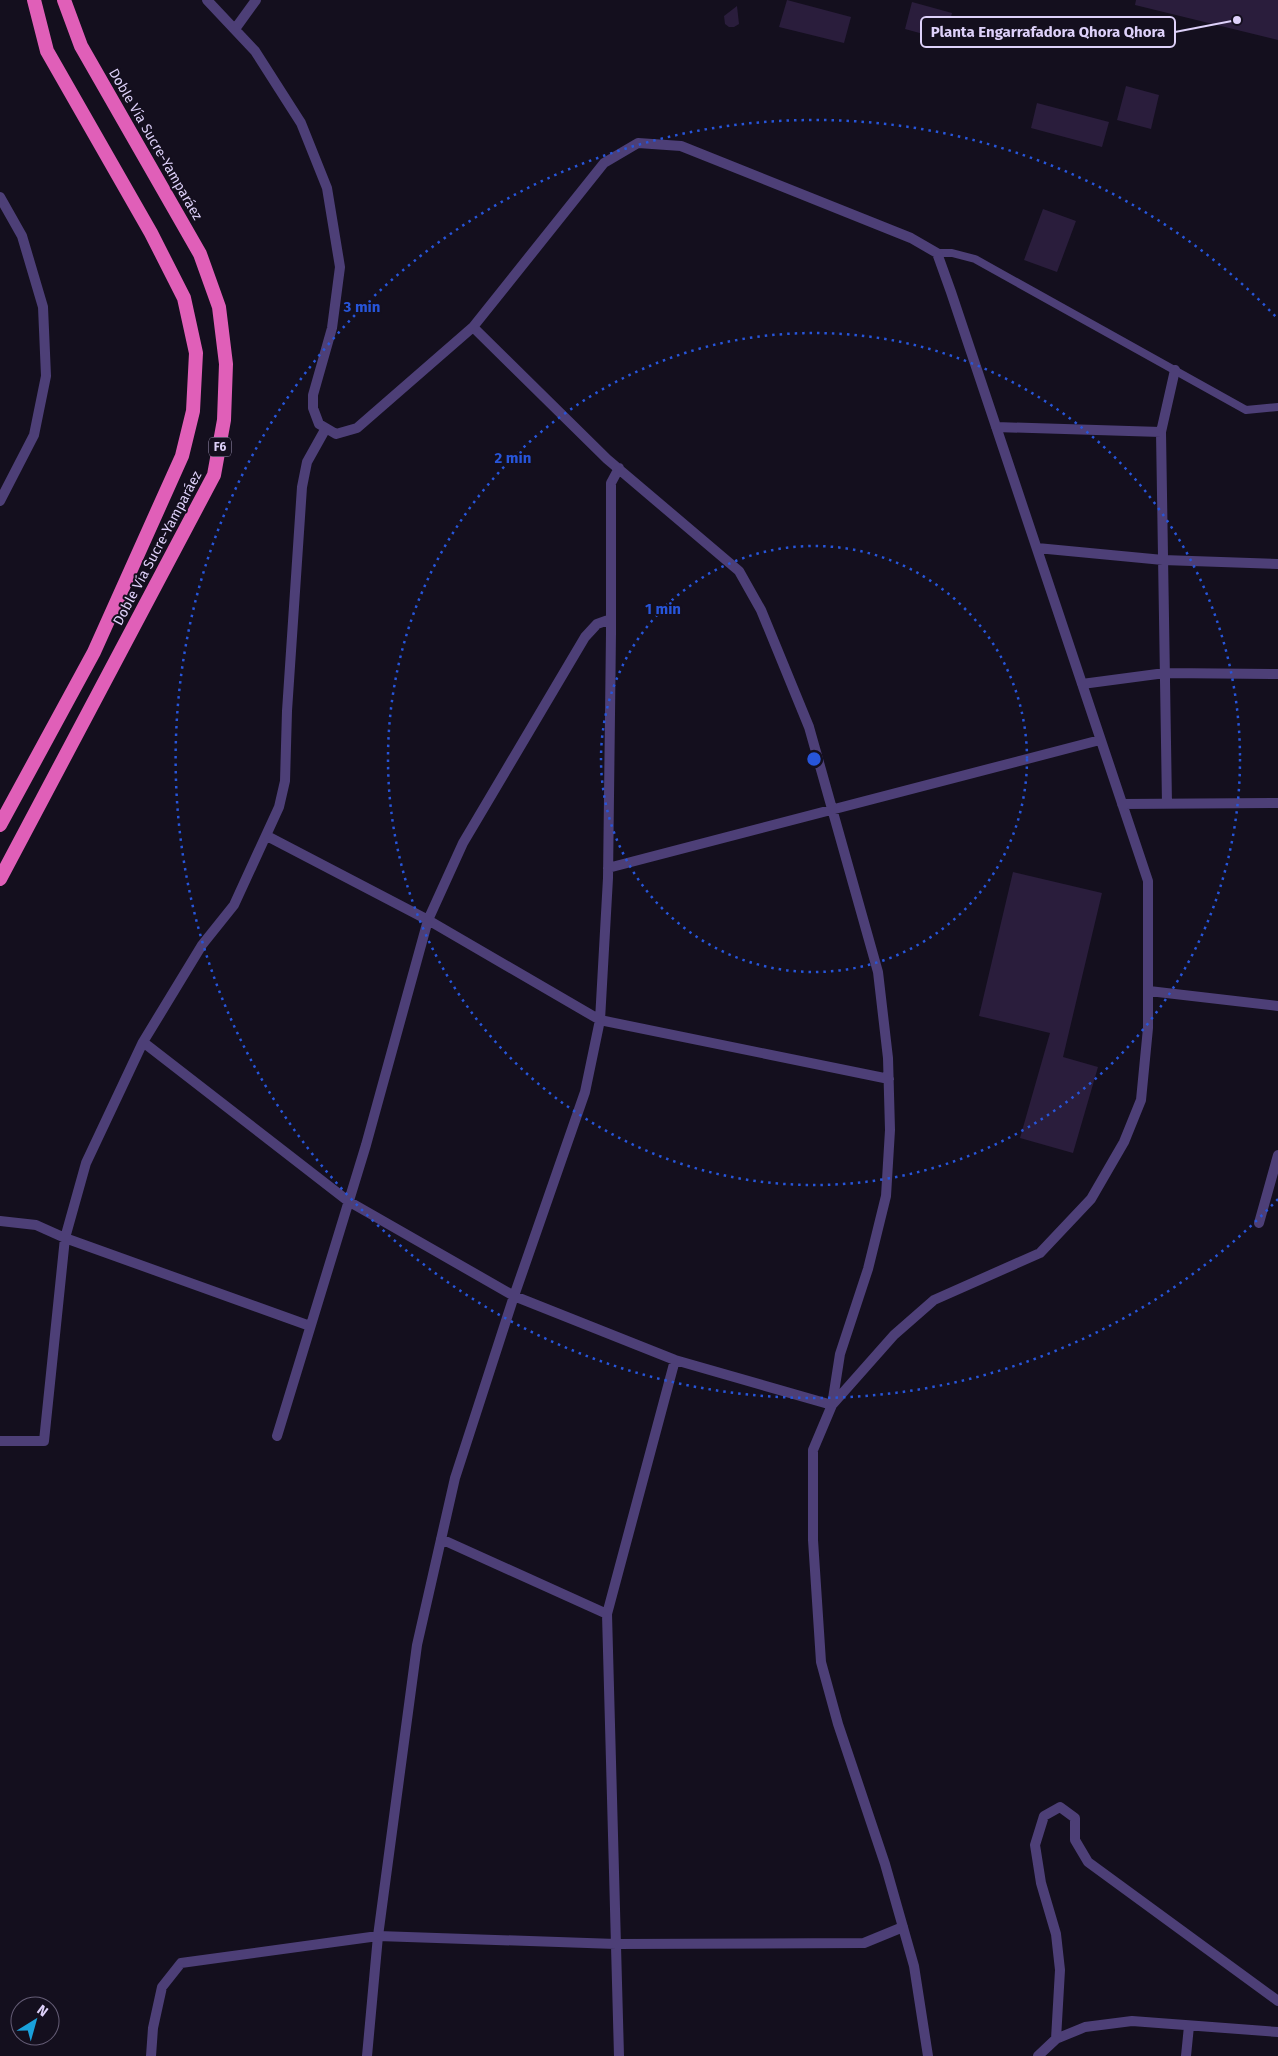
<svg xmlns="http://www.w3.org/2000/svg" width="1278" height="2056" font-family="'Fira Sans',sans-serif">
<rect width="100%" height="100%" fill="#140f1e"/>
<path fill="#2a1d3c" d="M787,0L851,17L844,43L779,27Z
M1136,0H1278V40L1135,5Z
M912,2L952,13L945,40L905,29Z
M737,6L739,24L734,27H729L725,24L724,16Z
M1126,86L1159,95L1151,129L1117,120Z
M1037,103L1109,122L1102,147L1031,128Z
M1043,209L1076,221L1057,272L1024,260Z
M1013,872L1102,893L1063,1057L1098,1067L1073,1153L1020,1138L1050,1033L979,1016Z"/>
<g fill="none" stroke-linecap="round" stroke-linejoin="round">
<path stroke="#4d3f77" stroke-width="8" d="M937,253H952L975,259L1246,410L1278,407"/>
<path stroke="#4d3f77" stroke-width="10" d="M207,0L255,51L301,123L327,188L340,267L332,328L313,395V408L319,424L336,434L357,428L473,327L604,163L638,143L681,146L911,238L937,253L951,292L1148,881V1028L1141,1100L1124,1142L1091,1199L1040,1253L934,1300L894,1335L832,1405L813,1450V1540L821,1662L838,1724L885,1864L914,1966L928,2056
M235,29L256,0
M0,197L22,236L43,307L46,376L34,435L0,501
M996,427L1161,432
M1037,548L1163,560L1278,564
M1082,684L1165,673L1278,674
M1122,804L1278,803
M1167,804L1161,432L1175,370
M267,836L428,920L600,1020L889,1079
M608,868L1100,740
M1149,991L1278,1006
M143,1042L348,1201L514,1296L675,1360L832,1405L840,1354L868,1269L886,1196L890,1130L888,1058L878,972L809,727L761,610L739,571L607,459L473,327
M0,1221L36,1225L65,1238L310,1326
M1259,1223L1278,1155
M277,1436L366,1145L428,920L463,843L585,637L597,624L611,619
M0,1441H44L65,1238L86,1163L143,1042L202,945L234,905L279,807L285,781L287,711L302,487L307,462L326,428
M441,1539L607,1614
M1056,2039L1060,1970L1056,1934L1041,1883L1035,1845L1044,1816L1060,1807L1075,1818V1840L1088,1862L1278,2001
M151,2056L153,2028L162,1987L181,1963L378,1936L616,1944L864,1943L903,1927
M367,2056L378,1936L417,1645L455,1478L514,1296L585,1092L600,1020L608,878L611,633V483L619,468
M619,2056L607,1614L675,1360
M1038,2056L1056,2039L1085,2027L1132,2021L1278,2032
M1186,2056L1189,2026"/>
<path stroke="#e05fb8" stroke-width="14" d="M0,825L94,652L182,456L193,411L196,353L184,298L151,233L47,51L34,0
M0,879L214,475L224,420L226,364L219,307L200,254L81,46L64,0"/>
</g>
<g fill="none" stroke="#2755da" stroke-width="2.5" stroke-dasharray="2.5 5">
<circle cx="814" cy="759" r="213"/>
<circle cx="814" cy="759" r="426"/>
<path d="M1278 1199A639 639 0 1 1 1278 319"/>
</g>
<g text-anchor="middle" stroke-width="4" stroke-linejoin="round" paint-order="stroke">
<rect fill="#140f1e" stroke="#a197b8" stroke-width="1" x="209" y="437.5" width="22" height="19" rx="4"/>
<g font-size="12" font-weight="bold" fill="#ded1fa">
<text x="220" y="451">F6</text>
</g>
<g font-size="14" fill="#ded1fa" stroke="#140f1e">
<text transform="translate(156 144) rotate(60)" y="5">Doble Vía Sucre-Yamparáez</text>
<text transform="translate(157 548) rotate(-62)" y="5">Doble Vía Sucre-Yamparáez</text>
</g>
</g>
<circle cx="814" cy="759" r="8" fill="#2755da" stroke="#140f1e" stroke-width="2.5"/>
<g font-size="15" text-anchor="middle" font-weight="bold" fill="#2755da" stroke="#140f1e" stroke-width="4" stroke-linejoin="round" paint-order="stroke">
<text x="362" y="312">3 min</text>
<text x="513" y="463">2 min</text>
<text x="663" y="614">1 min</text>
</g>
<path fill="none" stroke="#ded1fa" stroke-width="2" d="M1237 20L1175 32"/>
<circle fill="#ded1fa" stroke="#140f1e" stroke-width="2" cx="1237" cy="20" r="5"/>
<rect fill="#140f1e" stroke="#ded1fa" stroke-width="2" x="921" y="17" width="254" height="30" rx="5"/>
<g font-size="15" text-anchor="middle" font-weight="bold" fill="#ded1fa">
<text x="1048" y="37">Planta Engarrafadora Qhora Qhora</text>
</g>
<g transform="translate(35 2021) rotate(37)"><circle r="24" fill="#140f1e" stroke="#655d76"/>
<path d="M0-4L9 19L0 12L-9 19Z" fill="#1aa1dc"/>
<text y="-8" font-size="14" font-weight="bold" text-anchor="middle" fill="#ded1fa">N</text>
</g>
</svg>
